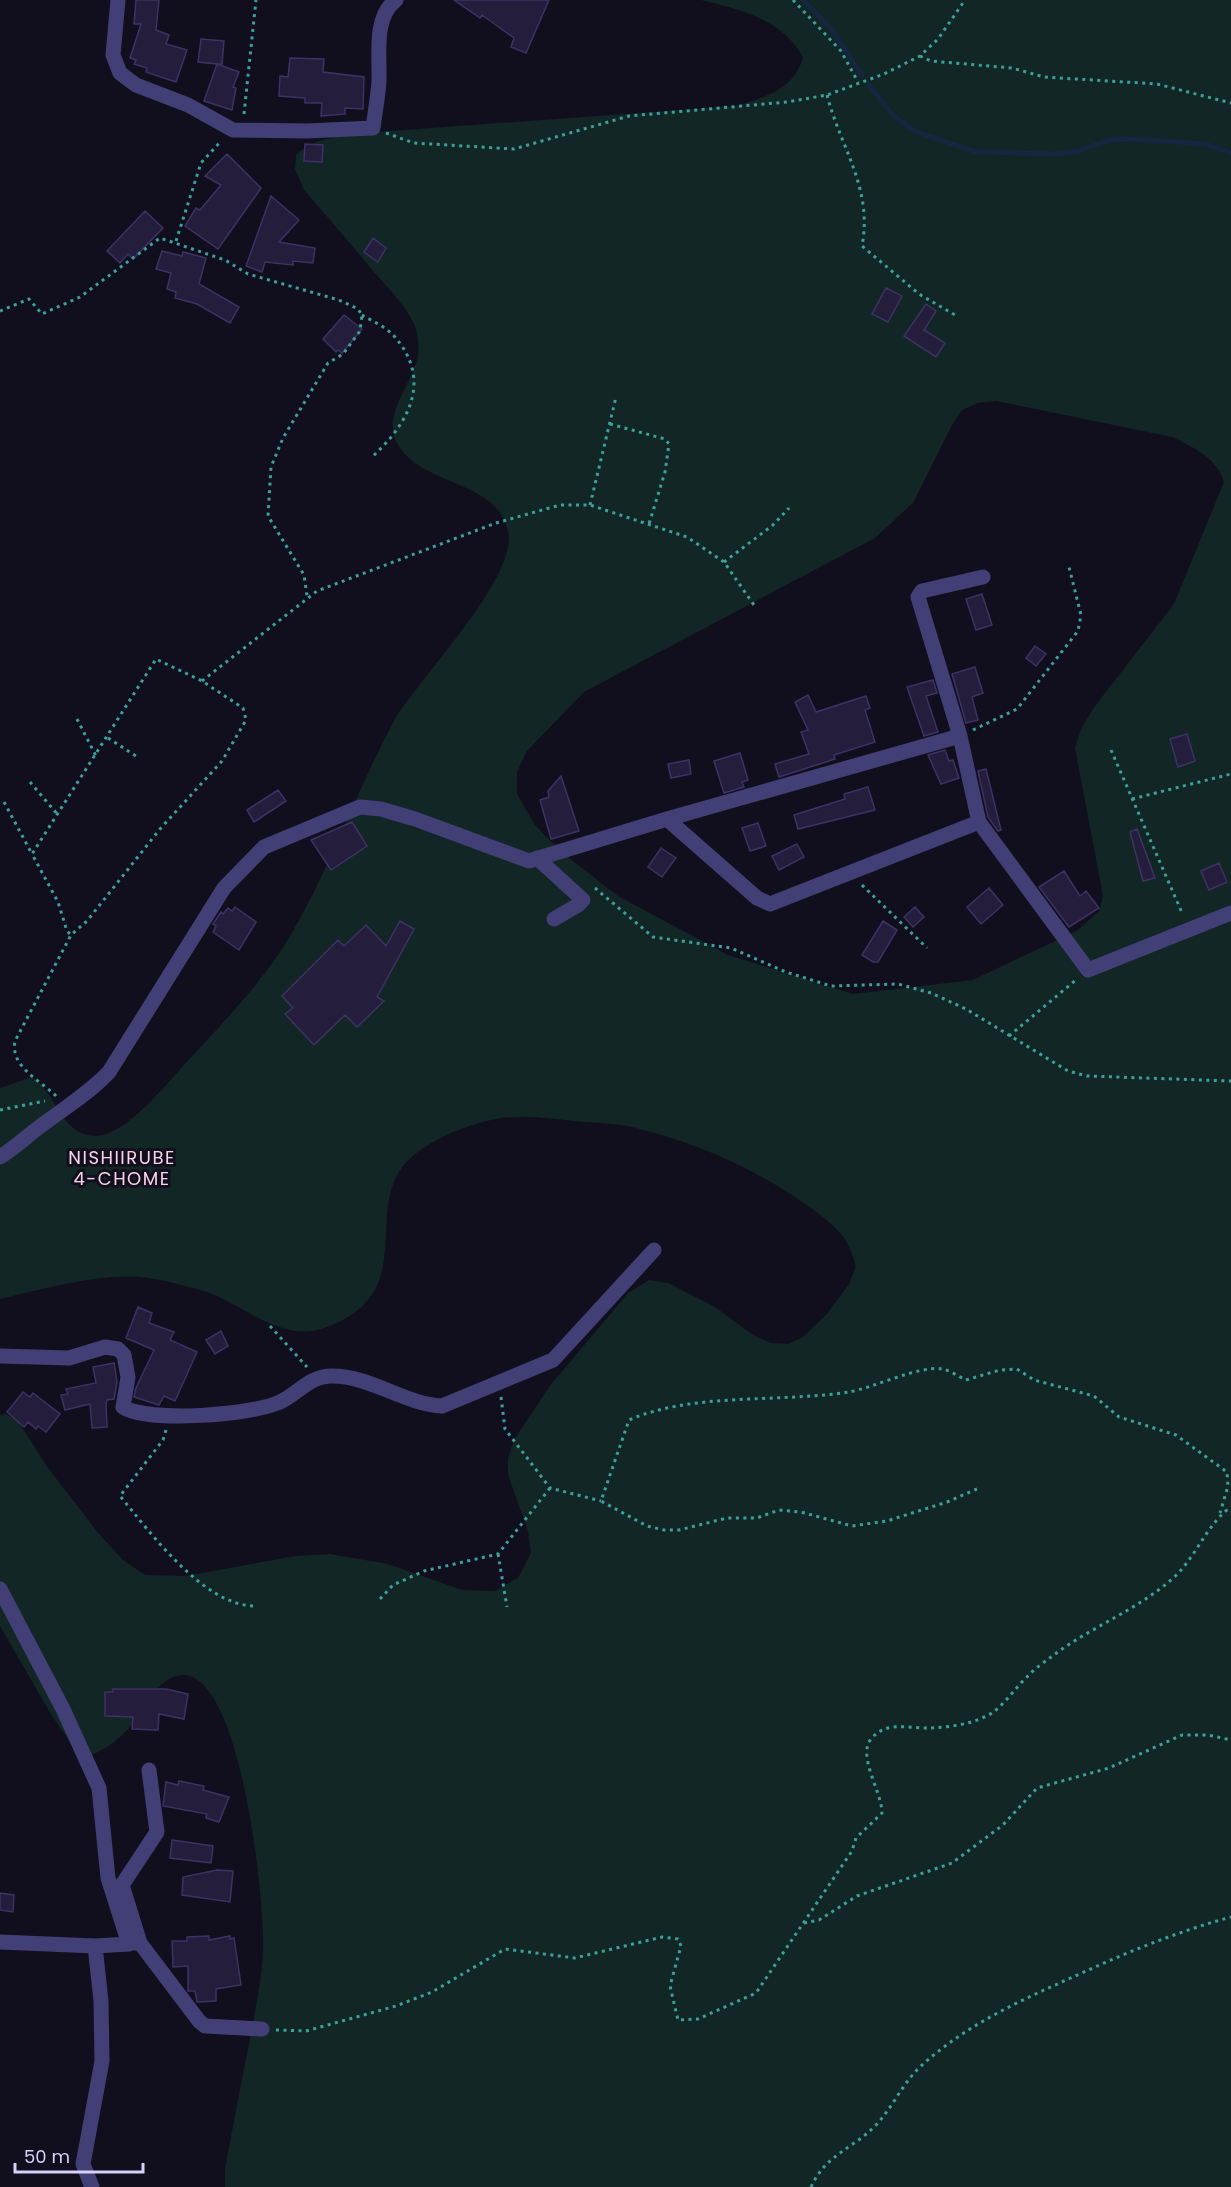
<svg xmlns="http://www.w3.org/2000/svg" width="1231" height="2187" font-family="Poppins,sans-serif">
<rect width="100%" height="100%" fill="#110f1d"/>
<path fill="#122626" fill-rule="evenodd" d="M701,0H1231V2187H225V2169C233,2126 241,2083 250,2039C255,2010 262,1980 263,1949C265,1903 242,1680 185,1675C158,1673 143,1713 128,1729C117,1741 106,1749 91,1755L73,1746L52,1716L0,1626V1415L6,1414L18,1421L48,1468L99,1534L123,1560L145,1575L185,1576L296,1556L330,1554L388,1564L462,1590L495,1591L518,1578L531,1553L528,1531L508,1475V1459L514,1440L549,1387L628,1293L649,1280L668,1283L715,1307L753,1335L771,1343L788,1344L803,1337L827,1314L849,1284L856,1266C853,1258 851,1249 846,1241C835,1223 812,1209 795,1197C744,1164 696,1143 636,1128C617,1123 594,1123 574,1121C548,1118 521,1114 495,1119C467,1125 436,1137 414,1155C355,1203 427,1292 324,1328C282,1343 244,1305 207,1292C187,1286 161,1279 140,1277C93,1274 46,1289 0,1299V1088L32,1077C57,1093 60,1135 95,1136C122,1136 158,1094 175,1075C213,1033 262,984 290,936C331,867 356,791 394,721C418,679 519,577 508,531C496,478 418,487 396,441C383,414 413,382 418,356C419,347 418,332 414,324C405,305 389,289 375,273C352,245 328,218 304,190L295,169L296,155C316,135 349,136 376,132L735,106C764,98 795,89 803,57C781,18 741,10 701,0ZM996,401L1172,437C1193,447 1218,459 1224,482L1174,604L1095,706L1081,729L1075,748L1103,896L1099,911L1078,930L973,980L853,994L728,955L618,896L559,850L535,825L517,794V772L527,751L584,692L875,538L913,503L951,427L961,411L977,403Z"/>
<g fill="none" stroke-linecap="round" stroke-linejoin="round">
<path stroke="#152641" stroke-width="5" d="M803,0L831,29L862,75
M869,85L893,115L914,131L976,152L1057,154L1078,151L1109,140L1132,139L1206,144L1231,153"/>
</g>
<path fill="#241d3c" stroke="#3d3265" stroke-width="1.5" d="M136,0H159L156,30L169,35L166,44L187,50L176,82L146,72L147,68L134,64L136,60L130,58L141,24H134Z
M454,0H549L526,53L511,47L514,38L482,15L480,18Z
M201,39L224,41L222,64H217L239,72L233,87L236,88L232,110L204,101L217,64L198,62Z
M290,58L324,59L323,72L364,77L363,109L345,108V114L321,116L322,103H305V98L279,96L280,76L288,77Z
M305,144L323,145L322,162L304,161Z
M227,154L261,188L218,249L185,226L196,208L200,210L221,185L205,176Z
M271,196L299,220L279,242L315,248L313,263L293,261V265L265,262L262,272L246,266Z
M145,211L163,228L133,259L128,254L120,263L107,251Z
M373,238L386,248L378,262L364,252Z
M162,251L182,256L183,252L206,258L199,284L239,307L230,323L197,304L175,298L176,292L167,289L171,273L156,269Z
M886,288L902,296L888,322L872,314Z
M926,304L936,311L924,330L945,343L936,357L904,336Z
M344,315L362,329L342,353L338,350L336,352L323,339Z
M982,594L992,625L976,630L966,599Z
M1035,646L1046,654L1036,666L1026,658Z
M975,667L983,693L972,697L978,720L966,723L952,674Z
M933,680L937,693L926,696L938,732L924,736L907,687Z
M808,695L816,712L866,696L870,708L865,710L875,742L834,755L835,759L779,777L775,764L809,754L801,732L808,730L795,702Z
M1187,734L1195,761L1178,767L1170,739Z
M945,750L949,761L953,760L959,778L941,784L928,755Z
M740,753L748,780L742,782L744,787L724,793L714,761Z
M689,760L691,774L671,778L668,764Z
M986,769L1001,830L998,831L988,817L978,771Z
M561,776L579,831L551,839L540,800L549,797L548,791Z
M868,787L875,810L798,829L794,815L845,799L844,794Z
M278,790L286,801L254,822L247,810Z
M352,822L367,846L331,870L311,840Z
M758,823L766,846L750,851L742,828Z
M1137,829L1155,878L1143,881L1130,832Z
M797,844L804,857L779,870L772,856Z
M661,848L676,858L662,877L648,867Z
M1219,863L1227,882L1209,890L1201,871Z
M1064,871L1080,896L1086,891L1099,908L1069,927L1039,887Z
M989,888L1003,905L981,924L967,907Z
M235,907L256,922L239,950L213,932L216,926L213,924L221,912L223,914L228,908L232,911Z
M915,907L924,917L913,927L904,917Z
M400,921L414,929L377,997L384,1001L357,1027L345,1015L314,1045L285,1014L293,1008L282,996L338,940L344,946L366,925L386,946Z
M883,921L897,930L878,962H873L862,955Z
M138,1307L152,1313L149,1323L174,1332L170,1340L197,1352L175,1401L164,1396L159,1405L134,1397L136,1388L154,1350L126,1338Z
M221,1331L228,1346L215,1354L206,1340Z
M114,1363L117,1382L114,1399L107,1400L106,1404L107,1427L92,1428L90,1404L65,1410L61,1395L68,1394L66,1389L96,1383L93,1367Z
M23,1392L30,1397L33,1393L60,1414L46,1432L38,1426L36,1429L28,1422L24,1427L7,1412Z
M113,1689H166L188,1694L184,1719L159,1714L158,1730L132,1729L133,1717L105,1716V1692H113Z
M179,1781L204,1786L203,1790L229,1797L219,1822L206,1818L207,1814L163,1806L166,1782L178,1785Z
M172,1840L213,1846L211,1863L170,1858Z
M217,1870L233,1871L230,1902L182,1895L183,1877Z
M0,1893L14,1895L13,1912L0,1910Z
M209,1936V1940L230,1936V1939L234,1938L241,1985L216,1989V2001L197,2002L195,1991H188V1966L173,1967L172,1941H187V1937Z"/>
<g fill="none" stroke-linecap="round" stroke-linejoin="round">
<path stroke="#3ca19d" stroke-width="3" stroke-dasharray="3 4.5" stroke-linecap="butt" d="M793,0L841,51L858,82
M920,56L931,61L1012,68L1044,77L1157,84L1231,103
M827,95C841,149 873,188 862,246L919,294L955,315
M244,114L256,0
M386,133L414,143L514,149L629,116L787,102L827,95L884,74L920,56L938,39L965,0
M176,241L201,163L221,141
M0,311L29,299L42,314L80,297L160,238L225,260L248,274L339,300L358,309L362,315L360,331L343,354L328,363L283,438L271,467L268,516L304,575L307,596
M362,315C372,321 386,327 394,336C433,380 409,423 372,457
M610,424L665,439L669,444L665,472L649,524
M590,505L616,397
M724,562L773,525L789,508
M202,681L317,591L496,523L560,505H590L687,537L724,562L756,608
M77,719L96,756
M973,730L1017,709L1078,631L1081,615L1069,567
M108,738L139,758
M1111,750L1183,915
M30,782L58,815
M1132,799L1231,774
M4,802L32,854
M862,885L927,948
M595,888L653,937L731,948L786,972L831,986L898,984L931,993L966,1009L1068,1071L1087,1076L1231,1081
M1009,1036L1077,979
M56,1096C40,1080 10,1067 15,1041L71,935L87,921L160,829L222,761L246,720L243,708L202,681L156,659L32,854L58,902L67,931L71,935
M0,1110L45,1101
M270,1326L307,1367
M501,1397L505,1429L550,1488L601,1501
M166,1430L163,1440L120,1496C150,1532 203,1605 254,1606
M977,1489L947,1502L887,1521L852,1526L801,1512L779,1510L757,1518H727L679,1530H664L647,1526L601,1501L629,1420C694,1392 778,1403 849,1392C873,1388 920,1365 942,1369C950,1370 959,1377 966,1380L1000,1370L1017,1369L1034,1380L1094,1396L1119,1417L1176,1435L1227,1472L1228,1486L1220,1513
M498,1554L507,1607
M380,1599L393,1585L424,1571L498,1554L550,1488
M804,1923L819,1920L857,1896L952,1863L1003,1825L1037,1788L1109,1768L1182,1735H1208L1231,1740
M276,2030L306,2031L396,2006L432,1992L505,1949L575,1958L662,1937L678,1939L681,1946L670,1986L678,2020L698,2019L756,1993L852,1851L856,1838L882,1813C882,1792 857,1756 871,1739C886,1720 910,1729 930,1728C951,1727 974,1724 992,1713C1005,1704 1015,1688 1027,1677C1034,1669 1043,1663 1051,1657C1089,1628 1135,1611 1171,1580C1195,1560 1207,1523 1231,1507
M811,2187C826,2154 853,2149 876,2125C893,2107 902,2084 920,2067C964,2026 1019,2001 1073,1977C1125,1953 1176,1932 1231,1917"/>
<path stroke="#423f76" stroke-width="15" d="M118,0L113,55L120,73L136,85L188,105L233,130L307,131L373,128C375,112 378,97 379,81C380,56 373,17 396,0
M960,736L979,822
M667,819L960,736L918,597L922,591L983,577
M537,858L583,900L578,905L554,919
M0,1157C16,1147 27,1136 42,1125C65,1108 89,1093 109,1072L224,888L264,847L360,807L381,809L415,819L529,861L667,819L757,898L770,904L979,822L1088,970L1231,913
M0,1356L69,1358L105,1347L118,1349L124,1355L128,1377L123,1407C149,1423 252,1415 280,1402C299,1393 309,1376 332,1376C371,1376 404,1404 442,1406L553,1360L654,1250
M0,1589L63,1709L99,1788L108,1878L129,1944L95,1946L0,1942
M132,1943H140L199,2021L205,2026L262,2029
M140,1943L122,1885L157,1832L149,1770
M92,2187L83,2164L102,2061L101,2001L95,1946"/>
</g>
<g text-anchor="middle" stroke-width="6" stroke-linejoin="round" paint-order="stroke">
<g font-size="18" letter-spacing="1.5" fill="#f9d3eb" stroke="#110f1d">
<text x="122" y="1164">NISHIIRUBE<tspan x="122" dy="21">4-CHOME</tspan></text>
</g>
</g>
<path d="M15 2163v9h128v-9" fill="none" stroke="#d6d1f9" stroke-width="3"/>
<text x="24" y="2163" font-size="18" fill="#d6d1f9" stroke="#110f1d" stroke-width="4.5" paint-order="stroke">50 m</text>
</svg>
